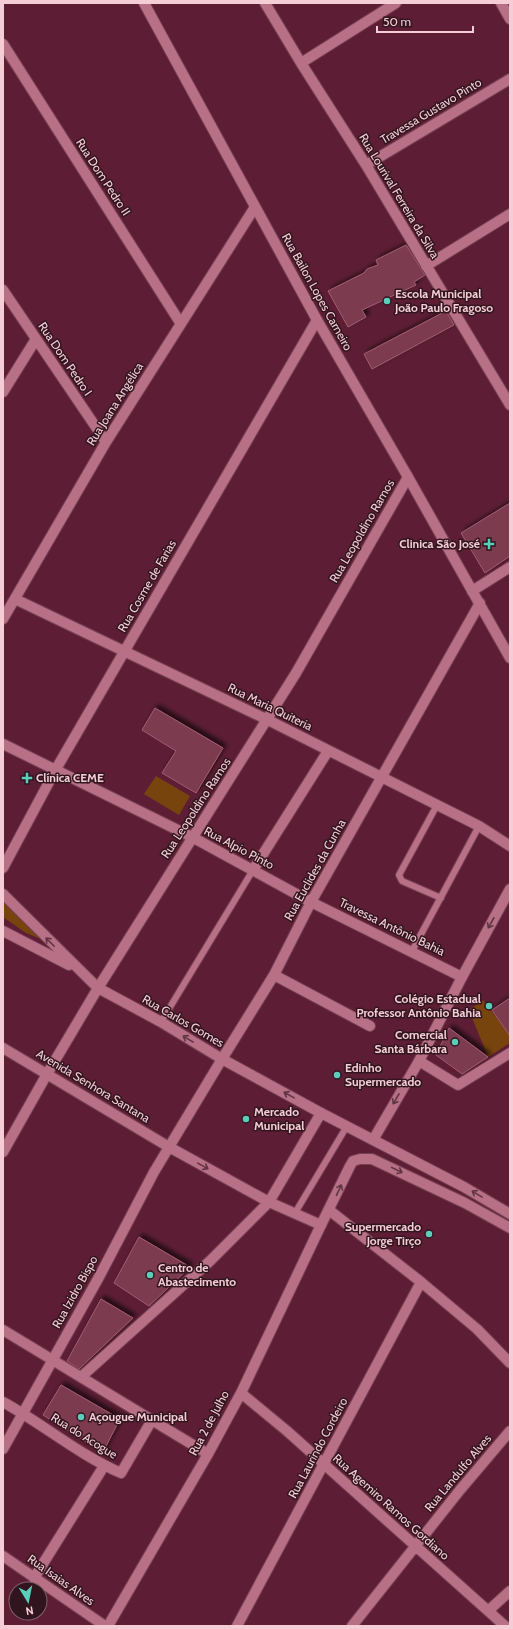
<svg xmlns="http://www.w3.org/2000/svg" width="513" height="1629" font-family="Cabin,sans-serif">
<defs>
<filter id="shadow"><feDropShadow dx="3.5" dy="-3.5" stdDeviation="2" flood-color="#0009"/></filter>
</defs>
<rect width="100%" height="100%" fill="#5d1e35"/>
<path fill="#78440d" d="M156,776L190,796L179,815L144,794Z
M3,902L31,926L41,939L26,933L3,917Z
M483,1000L510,1035V1043L488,1057L469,1010Z"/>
<path fill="#7b3a4f" stroke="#a25d72" filter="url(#shadow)" d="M406,245L425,275L414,282L416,285L362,310L366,317L348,327L328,291L364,273L367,269L378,265L376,260Z
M446,311L454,325L372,369L364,354Z
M510,503V556L485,573L461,533Z
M155,708L223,748L196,793L162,773L176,751L142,730Z
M510,998V1036L492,1010Z
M449,1028L488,1057L462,1074L436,1055Z
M139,1237L190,1267L149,1306L114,1283Z
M101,1299L133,1318L79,1369L67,1361Z
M61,1385L120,1419L103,1452L43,1415Z"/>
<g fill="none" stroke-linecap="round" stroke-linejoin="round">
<g stroke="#763f54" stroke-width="8">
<path id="lane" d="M437,805L399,875L402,881L441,898
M412,951L479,826
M161,1022L253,870
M295,1213L347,1126"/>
</g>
<g stroke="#763f54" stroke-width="12">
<path id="street" d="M265,3L301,63L366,165L510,405
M501,3L510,19
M3,44L181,324
M301,63L396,3
M366,165L510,79
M426,266L510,214
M3,290L106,442
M3,392L36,339
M472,591L510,567
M15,599L268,720L479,826L510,846
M3,619L106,442L255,207
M3,744L192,837L311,902L462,977
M3,868L56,769L317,320
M253,870L328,751
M3,894L98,988L161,1022L222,1059L274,975L311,902L480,603
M3,931L69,965
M274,975L370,1026
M419,1061L458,1085L510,1053
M3,1152L47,1074L98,988L296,673L408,477
M329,1210L421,1282L477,1329L510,1363
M3,1330L208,1454
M81,1377L210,1261L269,1202L321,1113
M241,1393L287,1431L505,1626
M3,1402C43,1424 79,1455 121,1473L152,1420
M34,1578L104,1466
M488,1611L510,1591
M108,1626L208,1454L241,1393L321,1225
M237,1626L421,1282
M352,1626L460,1490L510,1431"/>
</g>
<g stroke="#763f54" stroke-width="12">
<path id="secondary" d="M144,3L317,320L408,477L510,658
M3,1048L169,1147L269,1202L321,1225L350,1166L353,1161L360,1159H372L465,1203L510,1228
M373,1140L419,1061L462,977L510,889
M3,1449L99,1277L154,1172L222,1059L321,1113L464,1187L510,1214
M3,1556L105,1626"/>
</g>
<use href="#lane" stroke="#b77085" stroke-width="6"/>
<use href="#street" stroke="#b77085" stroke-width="10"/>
<use href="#secondary" stroke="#b77085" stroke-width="10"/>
</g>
<defs><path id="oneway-shaft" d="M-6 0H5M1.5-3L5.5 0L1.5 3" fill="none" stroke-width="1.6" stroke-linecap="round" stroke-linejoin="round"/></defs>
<g stroke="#603542">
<use href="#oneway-shaft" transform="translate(491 923) rotate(119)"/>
<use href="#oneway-shaft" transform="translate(50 942) rotate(-135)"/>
<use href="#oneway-shaft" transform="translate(188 1039) rotate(-149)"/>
<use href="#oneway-shaft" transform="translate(289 1095) rotate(-151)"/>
<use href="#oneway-shaft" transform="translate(396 1099) rotate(120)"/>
<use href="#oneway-shaft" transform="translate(203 1166) rotate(29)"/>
<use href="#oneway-shaft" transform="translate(397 1170) rotate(26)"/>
<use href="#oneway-shaft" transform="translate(339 1190) rotate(-65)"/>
<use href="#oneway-shaft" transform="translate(477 1194) rotate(-149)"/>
</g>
<g fill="#5bcebb" stroke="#31151e" stroke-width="1.5">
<circle cx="387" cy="301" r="4"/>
<path d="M487 538h4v4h4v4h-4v4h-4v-4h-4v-4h4z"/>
<path d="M25 772h4v4h4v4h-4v4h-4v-4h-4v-4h4z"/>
<circle cx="489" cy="1006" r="4"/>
<circle cx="455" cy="1042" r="4"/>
<circle cx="337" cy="1075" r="4"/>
<circle cx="246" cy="1119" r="4"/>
<circle cx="429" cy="1234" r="4"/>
<circle cx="150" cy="1275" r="4"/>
<circle cx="81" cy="1417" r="4"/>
</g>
<g text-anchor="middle" stroke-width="3" stroke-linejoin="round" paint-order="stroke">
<g font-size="12" fill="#f5cdd7" stroke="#31151e">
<text transform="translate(431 111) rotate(-31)" y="4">Travessa Gustavo Pinto</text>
<text transform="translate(103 177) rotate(57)" y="4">Rua Dom Pedro II</text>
<text transform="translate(399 196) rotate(59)" y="4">Rua Lourival Ferreira da Silva</text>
<text transform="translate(317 292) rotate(61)" y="4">Rua Bailon Lopes Carneiro</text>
<text transform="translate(65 359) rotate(56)" y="4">Rua Dom Pedro I</text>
<text transform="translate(115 404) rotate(-58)" y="4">Rua Joana Angélica</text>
<text transform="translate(362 531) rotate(-60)" y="4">Rua Leopoldino Ramos</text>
<text transform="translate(147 586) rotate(-60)" y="4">Rua Cosme de Farias</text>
<text transform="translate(270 707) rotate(26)" y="4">Rua Maria Quiteria</text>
<text transform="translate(196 808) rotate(-57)" y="4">Rua Leopoldino Ramos</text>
<text transform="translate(239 848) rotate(28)" y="4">Rua Alpio Pinto</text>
<text transform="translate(315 870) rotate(-61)" y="4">Rua Euclides da Cunha</text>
<text transform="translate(392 927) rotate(26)" y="4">Travessa Antônio Bahia</text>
<text transform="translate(183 1021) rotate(30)" y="4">Rua Carlos Gomes</text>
<text transform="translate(93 1086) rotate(31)" y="4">Avenida Senhora Santana</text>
<text transform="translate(75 1292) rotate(-61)" y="4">Rua Izidro Bispo</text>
<text transform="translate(209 1423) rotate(-62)" y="4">Rua 2 de Julho</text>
<text transform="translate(84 1436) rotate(32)" y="4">Rua do Acogue</text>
<text transform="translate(318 1448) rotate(-62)" y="4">Rua Laurindo Cordeiro</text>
<text transform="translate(458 1473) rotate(-50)" y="4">Rua Landulfo Alves</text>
<text transform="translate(391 1507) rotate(42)" y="4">Rua Agemiro Ramos Gordiano</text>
<text transform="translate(61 1580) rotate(35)" y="4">Rua Isaias Alves</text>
</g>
<g font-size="12" font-weight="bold" fill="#f5cdd7" stroke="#31151e" text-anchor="start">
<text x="395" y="298">Escola Municipal<tspan x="395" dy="14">João Paulo Fragoso</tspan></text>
<text x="480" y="548" text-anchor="end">Clinica São José</text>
<text x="36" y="782">Clínica CEME</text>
<text x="481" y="1003" text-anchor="end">Colégio Estadual<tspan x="481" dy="14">Professor Antônio Bahia</tspan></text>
<text x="447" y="1039" text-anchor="end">Comercial<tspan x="447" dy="14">Santa Bárbara</tspan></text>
<text x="345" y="1072">Edinho<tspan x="345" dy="14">Supermercado</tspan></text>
<text x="254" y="1116">Mercado<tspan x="254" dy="14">Municipal</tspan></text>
<text x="421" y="1231" text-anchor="end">Supermercado<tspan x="421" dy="14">Jorge Tirço</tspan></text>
<text x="158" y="1272">Centro de<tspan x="158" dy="14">Abastecimento</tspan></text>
<text x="89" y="1421">Açougue Municipal</text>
</g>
</g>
<rect width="513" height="1629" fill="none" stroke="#f5cdd7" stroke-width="8"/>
<g transform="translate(28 1601) rotate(170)"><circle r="19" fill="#31151e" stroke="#7f5f68"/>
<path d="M0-3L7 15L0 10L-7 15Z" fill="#5bcebb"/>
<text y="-6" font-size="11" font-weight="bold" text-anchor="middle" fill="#f5cdd7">N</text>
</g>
<path d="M377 26v6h96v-6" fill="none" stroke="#f5cdd7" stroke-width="2"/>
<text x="383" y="26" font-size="12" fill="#f5cdd7" stroke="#31151e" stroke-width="3" paint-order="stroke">50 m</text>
</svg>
